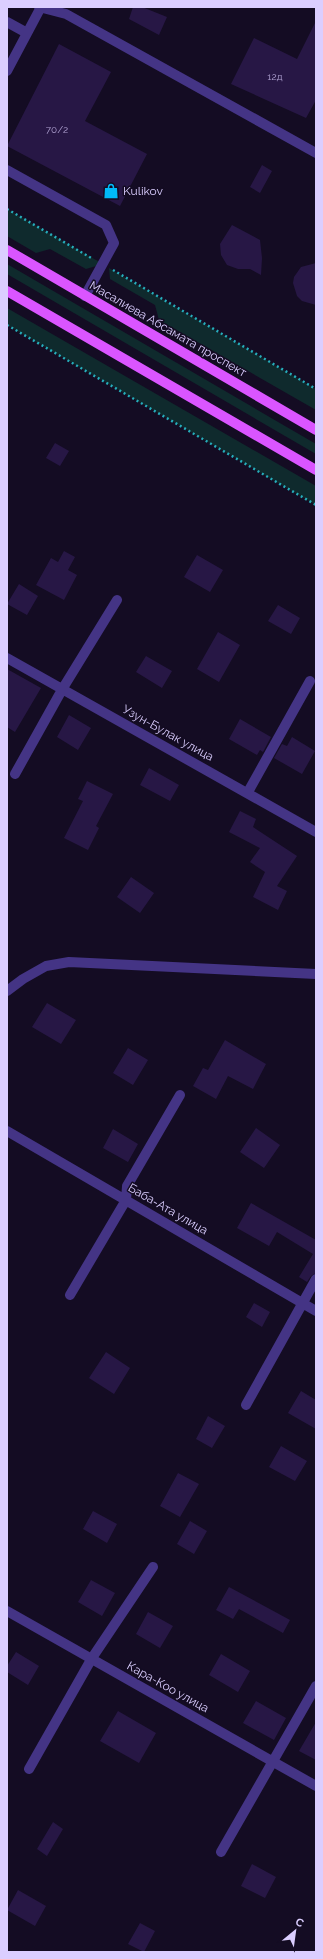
<svg xmlns="http://www.w3.org/2000/svg" width="323" height="1959" font-family="Raleway,sans-serif">
<rect width="100%" height="100%" fill="#140c23"/>
<path fill="#0f2a2d" d="M7,209L103,264L86,269L50,249L36,253L7,236Z
M7,264L316,444V454L7,274Z
M109,268L316,389V410L159,320L155,305L110,279Z
M7,308L316,486V505L7,325Z"/>
<path fill="#271745" d="M133,7H142L167,17L159,35L129,19Z
M316,21V100L306,118L231,84L254,38L297,59Z
M59,44L111,72L85,121L147,154L120,206L7,146Z
M262,165L272,171L260,193L250,187Z
M232,225L260,240L262,258L261,275L250,269H238L227,265L221,255L220,244Z
M316,263V305L302,301L297,296L293,283L294,277L301,267Z
M55,443L69,451L60,466L46,458Z
M64,551L75,557L68,570L77,575L64,600L36,585L51,558L58,562Z
M197,555L223,570L210,592L184,577Z
M19,584L38,596L27,615L7,604Z
M278,605L300,618L291,634L268,621Z
M218,632L240,645L219,682L197,669Z
M146,656L172,671L162,688L136,672Z
M7,669L41,688L15,732L7,727Z
M69,715L91,728L78,750L57,737Z
M240,719L271,737L263,752L260,750L257,755L229,739Z
M292,737L315,751L302,774L274,758L282,744L287,746Z
M149,768L179,785L170,801L140,785Z
M87,781L113,794L96,826L99,828L88,850L64,838L83,801L78,799Z
M240,811L256,819L253,827L297,856L277,886L287,891L278,910L253,897L265,872L250,862L260,848L229,832Z
M131,877L154,893L140,913L117,897Z
M47,1003L76,1020L61,1044L32,1027Z
M225,1040L266,1064L253,1089L228,1076L216,1099L193,1086L203,1068L208,1070Z
M128,1048L148,1060L133,1085L113,1073Z
M256,1128L280,1145L264,1168L240,1152Z
M113,1129L138,1144L128,1162L103,1148Z
M251,1203L316,1240V1273L311,1276L307,1282L299,1277L313,1254L277,1232L269,1246L237,1228Z
M254,1303L270,1312L262,1327L246,1317Z
M106,1352L130,1368L114,1394L89,1378Z
M301,1391L316,1400V1429L288,1413Z
M208,1416L225,1426L212,1448L196,1439Z
M281,1446L307,1461L295,1481L269,1467Z
M178,1473L199,1484L180,1517L160,1506Z
M93,1511L117,1524L107,1543L83,1529Z
M190,1521L207,1531L194,1554L177,1544Z
M91,1580L115,1593L102,1616L78,1602Z
M229,1587L290,1620L283,1633L239,1609L233,1619L216,1610Z
M148,1612L173,1626L160,1648L136,1634Z
M16,1652L39,1666L28,1685L7,1672V1666Z
M221,1654L250,1671L238,1692L209,1675Z
M256,1701L286,1718L274,1740L243,1723Z
M118,1711L156,1733L139,1763L100,1741Z
M316,1722V1760L299,1751Z
M53,1822L63,1829L47,1856L37,1849Z
M252,1864L276,1877L265,1898L241,1886Z
M18,1890L46,1906L35,1926L7,1910Z
M140,1923L155,1931L144,1952L128,1944Z"/>
<g fill="none" stroke-linecap="round" stroke-linejoin="round">
<path stroke="#26adbb" stroke-width="2.5" stroke-dasharray="2 3" stroke-linecap="butt" d="M7,209L93,259
M113,270L316,389
M7,325L316,505"/>
<path stroke="#443485" stroke-width="10" d="M39,7L66,14L316,153
M7,22L27,33
M7,71L41,7
M7,170L106,225L114,243L85,296
M7,658L316,832
M15,774L63,688L117,600
M248,792L310,681
M7,991L23,979L46,966L69,962L316,974
M7,1131L316,1311
M70,1295L126,1200L127,1186L180,1095
M246,1405L316,1279
M7,1611L316,1786
M29,1769L92,1658L153,1567
M221,1852L316,1686"/>
<path stroke="#da55ff" stroke-width="10" d="M7,250L316,430
M7,291L316,470"/>
</g>
<defs>
<g id="shop-bare" transform="scale(1.2)"><path d="M-5-2.5h2.3a2.7 3.5 0 0 1 5.4 0H5L5.5 6h-11ZM-1.5-2.5h3a1.5 2.3 0 0 0-3 0Z" fill="#00baf9" stroke="#140c23" stroke-width="2.5" paint-order="stroke"/></g>
</defs>
<g fill-rule="evenodd">
<use href="#shop-bare" x="111" y="191"/>
</g>
<g text-anchor="middle" stroke-width="3" stroke-linejoin="round" paint-order="stroke">
<g font-size="10" fill="#aea0d0">
<text x="275" y="80">12д</text>
<text x="57" y="133">70/2</text>
</g>
<g font-size="12" fill="#dbceff" stroke="#140c23" text-anchor="start">
<text x="123" y="195">Kulikov</text>
</g>
<g font-size="12" fill="#dbceff" stroke="#140c23">
<text transform="translate(168 329) rotate(30)" y="4">Масалиева Абсамата проспект</text>
<text transform="translate(168 733) rotate(29)" y="4">Узун-Булак улица</text>
<text transform="translate(168 1209) rotate(30)" y="4">Баба-Ата улица</text>
<text transform="translate(168 1687) rotate(29)" y="4">Кара-Коо улица</text>
</g>
</g>
<rect width="323" height="1959" fill="none" stroke="#dbceff" stroke-width="16"/>
<g transform="translate(295 1931) rotate(29)" stroke="#140c23" stroke-width="3" paint-order="stroke">
<path d="M0-3L7 15L0 10L-7 15Z" fill="#dbceff"/>
<text y="-6" font-size="11" font-weight="bold" text-anchor="middle" fill="#dbceff">С</text>
</g>
</svg>
